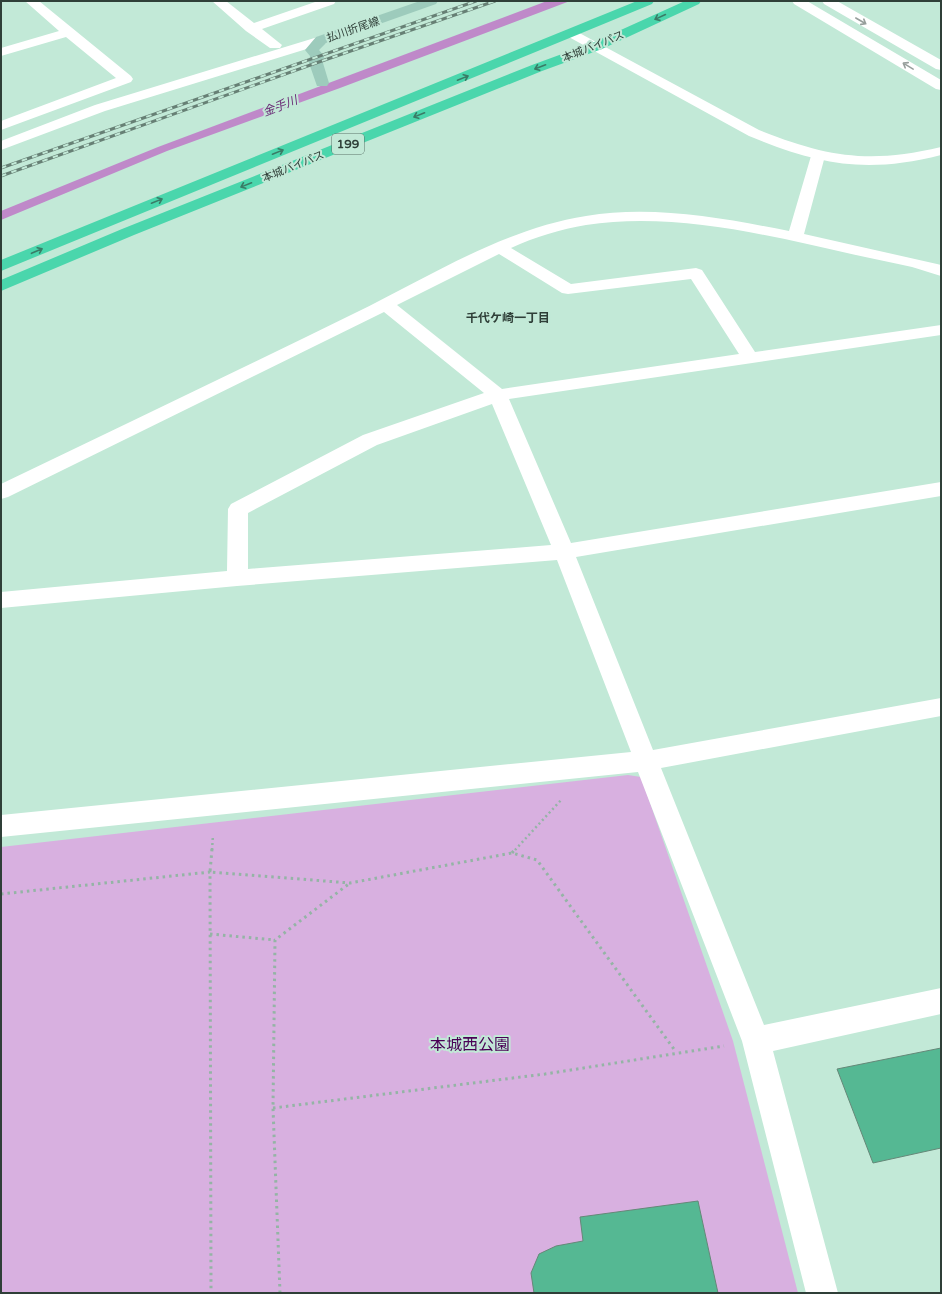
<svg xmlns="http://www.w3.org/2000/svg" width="942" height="1294" font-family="'Varela Round','Noto Sans JP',sans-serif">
<rect width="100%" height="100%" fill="#c2e9d7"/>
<path fill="#d8b0e0" d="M628,775L641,777L733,1041L798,1293H1V847Z"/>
<path fill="#bf89c9" d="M547,1H570L340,88L167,151L1,220V211L158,147Z"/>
<path fill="#55b893" stroke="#658878" d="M941,1048V1148L873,1163L837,1069Z
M698,1201L718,1293H534L531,1273L539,1254L556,1246L583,1241L580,1217Z"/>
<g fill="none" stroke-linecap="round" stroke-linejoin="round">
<path stroke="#94b4a5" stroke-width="2.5" stroke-dasharray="2 3" stroke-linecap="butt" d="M212,850L213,835
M515,850L562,799"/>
<path stroke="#94b4a5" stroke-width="3" stroke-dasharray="2.5 4" stroke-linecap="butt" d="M212,849L210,872L350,883L512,853L537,860L676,1052
M512,853L515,849
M1,894L210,872L211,1293
M210,934L275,940
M273,1108L545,1074L724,1046
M280,1293L273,1108L275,940L350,883"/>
<path fill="#fff" fill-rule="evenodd" d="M25,1H39L131,76L133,79L131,82L1,130V121L116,78L66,37L1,56V48L59,31Z
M212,1H226L254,23L318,1H336L334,4L262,29L282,45L280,48H270L246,31Z
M321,36L326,37L327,40L326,43L105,111L1,150V141L95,105Z
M818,152L823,153L825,156L804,234L937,264L941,265V276C931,273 922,270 912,267C891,262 868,258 847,253C764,234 672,212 586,225C561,229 535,237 511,248L571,284L696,268L702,270L755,352L941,325V335L509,399L571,543L941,482V496L576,557L653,750L941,698V716L661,768L764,1025L941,988V1014L773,1051L838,1293H806L742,1041L638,772L1,837V815L631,752L557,560L237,586L1,608V592L227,571L228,509L231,504L363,435L484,393L384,312L8,497L1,499V484C119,427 237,371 355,313C429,277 503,229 586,216C653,205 723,218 789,231L811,156L813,153ZM499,254L562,293L568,294L691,279L739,354L502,389L397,305ZM492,404L551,545L248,569V513L377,445Z"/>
<path fill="#fff" fill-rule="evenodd" d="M792,1H807L941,80V90L936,89L794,4Z
M822,1H837L941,60V70L936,69L824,4Z
M572,29L759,130C827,157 869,164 941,147V155C866,174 819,165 749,136L567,36L566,33L567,30Z"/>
<path fill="#9dcbbc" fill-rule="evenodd" d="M420,1H438L436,4L326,43L319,50L324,56L323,63L329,83L327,86H317L309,63L310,56L305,50L316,37Z"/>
<path fill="#4ad6ac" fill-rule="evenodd" d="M637,1H654L652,4L572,37L1,271V260Z
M685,1H701L699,4L602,49L542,71L134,235L1,291V280L122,229L532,65L592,43Z"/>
<g stroke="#678075" stroke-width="3">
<path id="rail" d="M1,168L476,1
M1,176L316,63L495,1"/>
</g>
<use href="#rail" stroke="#c2e9d7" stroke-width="2" stroke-dasharray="5.5" stroke-linecap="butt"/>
</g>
<defs><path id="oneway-shaft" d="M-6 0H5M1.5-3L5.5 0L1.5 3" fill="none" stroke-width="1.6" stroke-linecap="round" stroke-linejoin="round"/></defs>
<g stroke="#3a7b66">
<use href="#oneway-shaft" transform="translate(660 17) rotate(155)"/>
<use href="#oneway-shaft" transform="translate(540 67) rotate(159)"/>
<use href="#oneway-shaft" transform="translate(463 78) rotate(-22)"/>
<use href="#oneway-shaft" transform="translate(419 115) rotate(158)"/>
<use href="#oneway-shaft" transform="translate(278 152) rotate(-22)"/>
<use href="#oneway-shaft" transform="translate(246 185) rotate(158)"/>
<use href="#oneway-shaft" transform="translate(157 201) rotate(-22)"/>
<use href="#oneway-shaft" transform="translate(37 251) rotate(-23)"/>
</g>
<g stroke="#979f9c">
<use href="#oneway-shaft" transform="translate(861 21) rotate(30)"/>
<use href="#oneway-shaft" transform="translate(908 66) rotate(-149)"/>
</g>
<g text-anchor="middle" stroke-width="4" stroke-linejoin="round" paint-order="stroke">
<g font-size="11" fill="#2f3f38" stroke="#c2e9d7">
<text transform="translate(353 29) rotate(-19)" y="4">払川折尾線</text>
<text transform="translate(593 46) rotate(-22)" y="4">本城バイパス</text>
<text transform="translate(293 166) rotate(-22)" y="4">本城バイパス</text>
</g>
<g font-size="12" font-style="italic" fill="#682774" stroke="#c2e9d7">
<text transform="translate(280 106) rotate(-21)" y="4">金手川</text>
</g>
<rect fill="#c2e9d7" stroke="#5b7268" stroke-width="1" x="332" y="134" width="32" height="20" rx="3"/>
<g font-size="12" font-weight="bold" fill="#2f3f38">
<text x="348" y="148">199</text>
</g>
<g font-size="12" font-weight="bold" fill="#2f3f38" stroke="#c2e9d7">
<text x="508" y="322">千代ケ崎一丁目</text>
</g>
<g font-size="16" fill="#490155" stroke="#c2e9d7">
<text x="470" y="1050">本城西公園</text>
</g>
</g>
<rect width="942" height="1294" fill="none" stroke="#2f3f38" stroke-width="4"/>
</svg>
